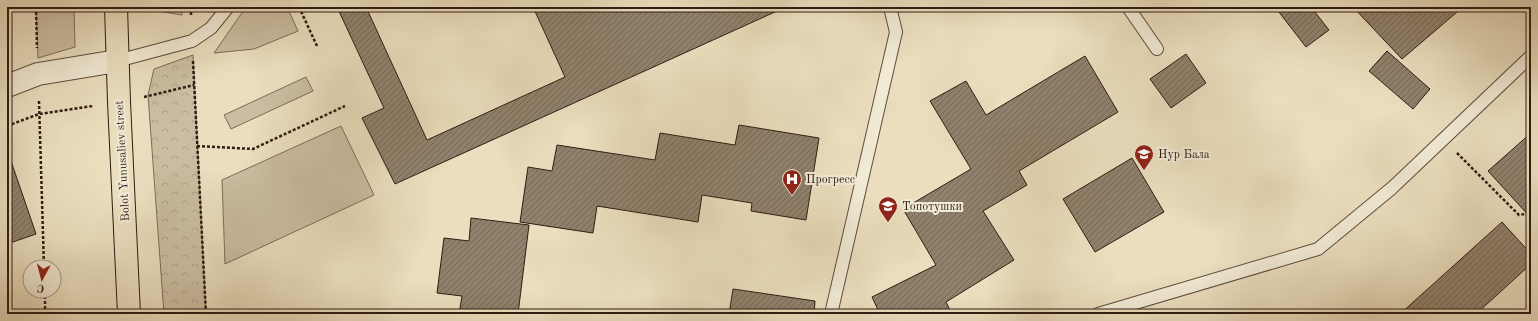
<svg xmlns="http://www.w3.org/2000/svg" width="1538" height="321" font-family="'Old Standard TT',serif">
<defs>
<pattern id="forest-crowns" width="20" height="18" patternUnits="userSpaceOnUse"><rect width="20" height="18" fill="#cabda1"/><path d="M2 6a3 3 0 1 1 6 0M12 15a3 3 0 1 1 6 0" fill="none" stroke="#aea28a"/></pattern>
<pattern id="building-hatch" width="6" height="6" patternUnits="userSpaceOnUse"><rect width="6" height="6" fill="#90816c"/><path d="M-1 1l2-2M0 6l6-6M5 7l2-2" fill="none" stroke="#766958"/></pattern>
</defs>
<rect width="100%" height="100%" fill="#eadebe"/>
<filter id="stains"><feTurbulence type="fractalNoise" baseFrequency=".005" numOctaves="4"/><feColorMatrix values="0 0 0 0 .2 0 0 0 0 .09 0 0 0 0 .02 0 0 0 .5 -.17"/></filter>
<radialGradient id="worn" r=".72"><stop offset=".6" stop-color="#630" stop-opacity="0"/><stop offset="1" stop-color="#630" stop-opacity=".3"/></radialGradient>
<path fill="#cabda1" stroke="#7c6c5a" d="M36,7H74L75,47L38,58Z
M152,7H182V15L152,10Z
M246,7H287L298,31L254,49L214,53Z
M306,77L313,91L231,129L224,115Z
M341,126L374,195L225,264L222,180Z"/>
<path fill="url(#forest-crowns)" stroke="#7c6c5a" d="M193,55L206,314H164L148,95L154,69Z"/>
<path fill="url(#building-hatch)" stroke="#2f1c14" d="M337,7H366L427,140L565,77L533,7H786L395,184L362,118L384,108Z
M1275,7H1311L1329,30L1306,47Z
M1353,7H1463L1402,59Z
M1387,51L1430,89L1413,109L1369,71Z
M1186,54L1206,83L1171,108L1150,79Z
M1085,56L1118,112L1019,171L1027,185L983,211L1014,260L946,302L952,314H880L872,297L936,265L903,209L971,169L930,101L966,81L986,115Z
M739,125L819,138L806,220L751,211L752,203L702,195L698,222L597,206L593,233L520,222L528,167L552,171L557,145L655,160L660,133L735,145Z
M1531,133V218L1488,171Z
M1132,158L1164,212L1095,252L1063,199Z
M11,161L36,234L7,244V162Z
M471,218L529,225L518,314H459L462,296L437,293L444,238L469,241Z
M1502,222L1531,254V264L1476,314H1400Z
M733,289L815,301L814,314H729Z"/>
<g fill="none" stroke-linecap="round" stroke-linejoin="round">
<g stroke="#5e4c3e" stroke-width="14">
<path id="service" d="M1128,7L1157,49
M117,61L192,41L211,28L228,7
M831,314L896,32L890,7
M1098,314L1318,249L1392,188L1531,56"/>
</g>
<g stroke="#5e4c3e" stroke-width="24">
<path id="minor" d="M7,86L38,74L117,61"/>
</g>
<g stroke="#2f1c14" stroke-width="24">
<path id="primary" d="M116,7L119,102L129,314"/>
</g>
<path stroke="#2f1c14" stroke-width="2.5" stroke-dasharray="3 2" stroke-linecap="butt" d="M36,7L37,48
M191,7V16
M299,7L317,46
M193,61L206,314
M144,97L194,85
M39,101L44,267
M7,126L39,114L93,106
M197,146L253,149L345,106
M1457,153L1519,215L1525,214L1531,211
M45,291V314"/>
<use href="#service" stroke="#f1ead5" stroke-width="12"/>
<use href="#minor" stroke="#f1ead5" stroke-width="22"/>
<use href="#primary" stroke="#eadebe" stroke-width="22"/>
</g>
<defs>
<g id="school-pin" transform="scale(1)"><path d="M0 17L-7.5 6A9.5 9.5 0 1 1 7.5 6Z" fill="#8f2418" stroke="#f1ead5"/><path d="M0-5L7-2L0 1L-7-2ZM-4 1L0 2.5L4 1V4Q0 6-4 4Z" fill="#fff"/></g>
<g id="hospital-pin" transform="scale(1)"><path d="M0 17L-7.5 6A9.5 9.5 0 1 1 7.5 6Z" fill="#8f2418" stroke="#f1ead5"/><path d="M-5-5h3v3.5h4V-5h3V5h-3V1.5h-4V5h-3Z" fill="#fff"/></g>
</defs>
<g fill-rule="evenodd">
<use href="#school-pin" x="1144" y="154"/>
<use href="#hospital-pin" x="792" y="179"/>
<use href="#school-pin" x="888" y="206"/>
</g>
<g text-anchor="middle" stroke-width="4" stroke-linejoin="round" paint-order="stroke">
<g font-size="12" fill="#2f1c14" stroke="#f1ead5" text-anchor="start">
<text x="1158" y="158">Нур Бала</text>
<text x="806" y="183">Прогресс</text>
<text x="902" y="210">Топотушки</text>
</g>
<g font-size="12" fill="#2f1c14" stroke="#f1ead5">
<text transform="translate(122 161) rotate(-93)" y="4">Bolot Yunusaliev street</text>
</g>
</g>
<rect width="1538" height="321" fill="none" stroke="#eadebe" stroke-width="24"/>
<rect x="8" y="8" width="1522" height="305" fill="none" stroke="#2f1c14" stroke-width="2"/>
<rect x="12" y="12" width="1514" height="297" fill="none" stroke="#2f1c14"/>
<g transform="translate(42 279) rotate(187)"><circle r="19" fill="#f1ead5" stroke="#a39888"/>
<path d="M0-3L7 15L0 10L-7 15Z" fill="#8f2418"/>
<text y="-6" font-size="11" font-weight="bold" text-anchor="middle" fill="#2f1c14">С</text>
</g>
<rect width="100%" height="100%" filter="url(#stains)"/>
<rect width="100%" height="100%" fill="url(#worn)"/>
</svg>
